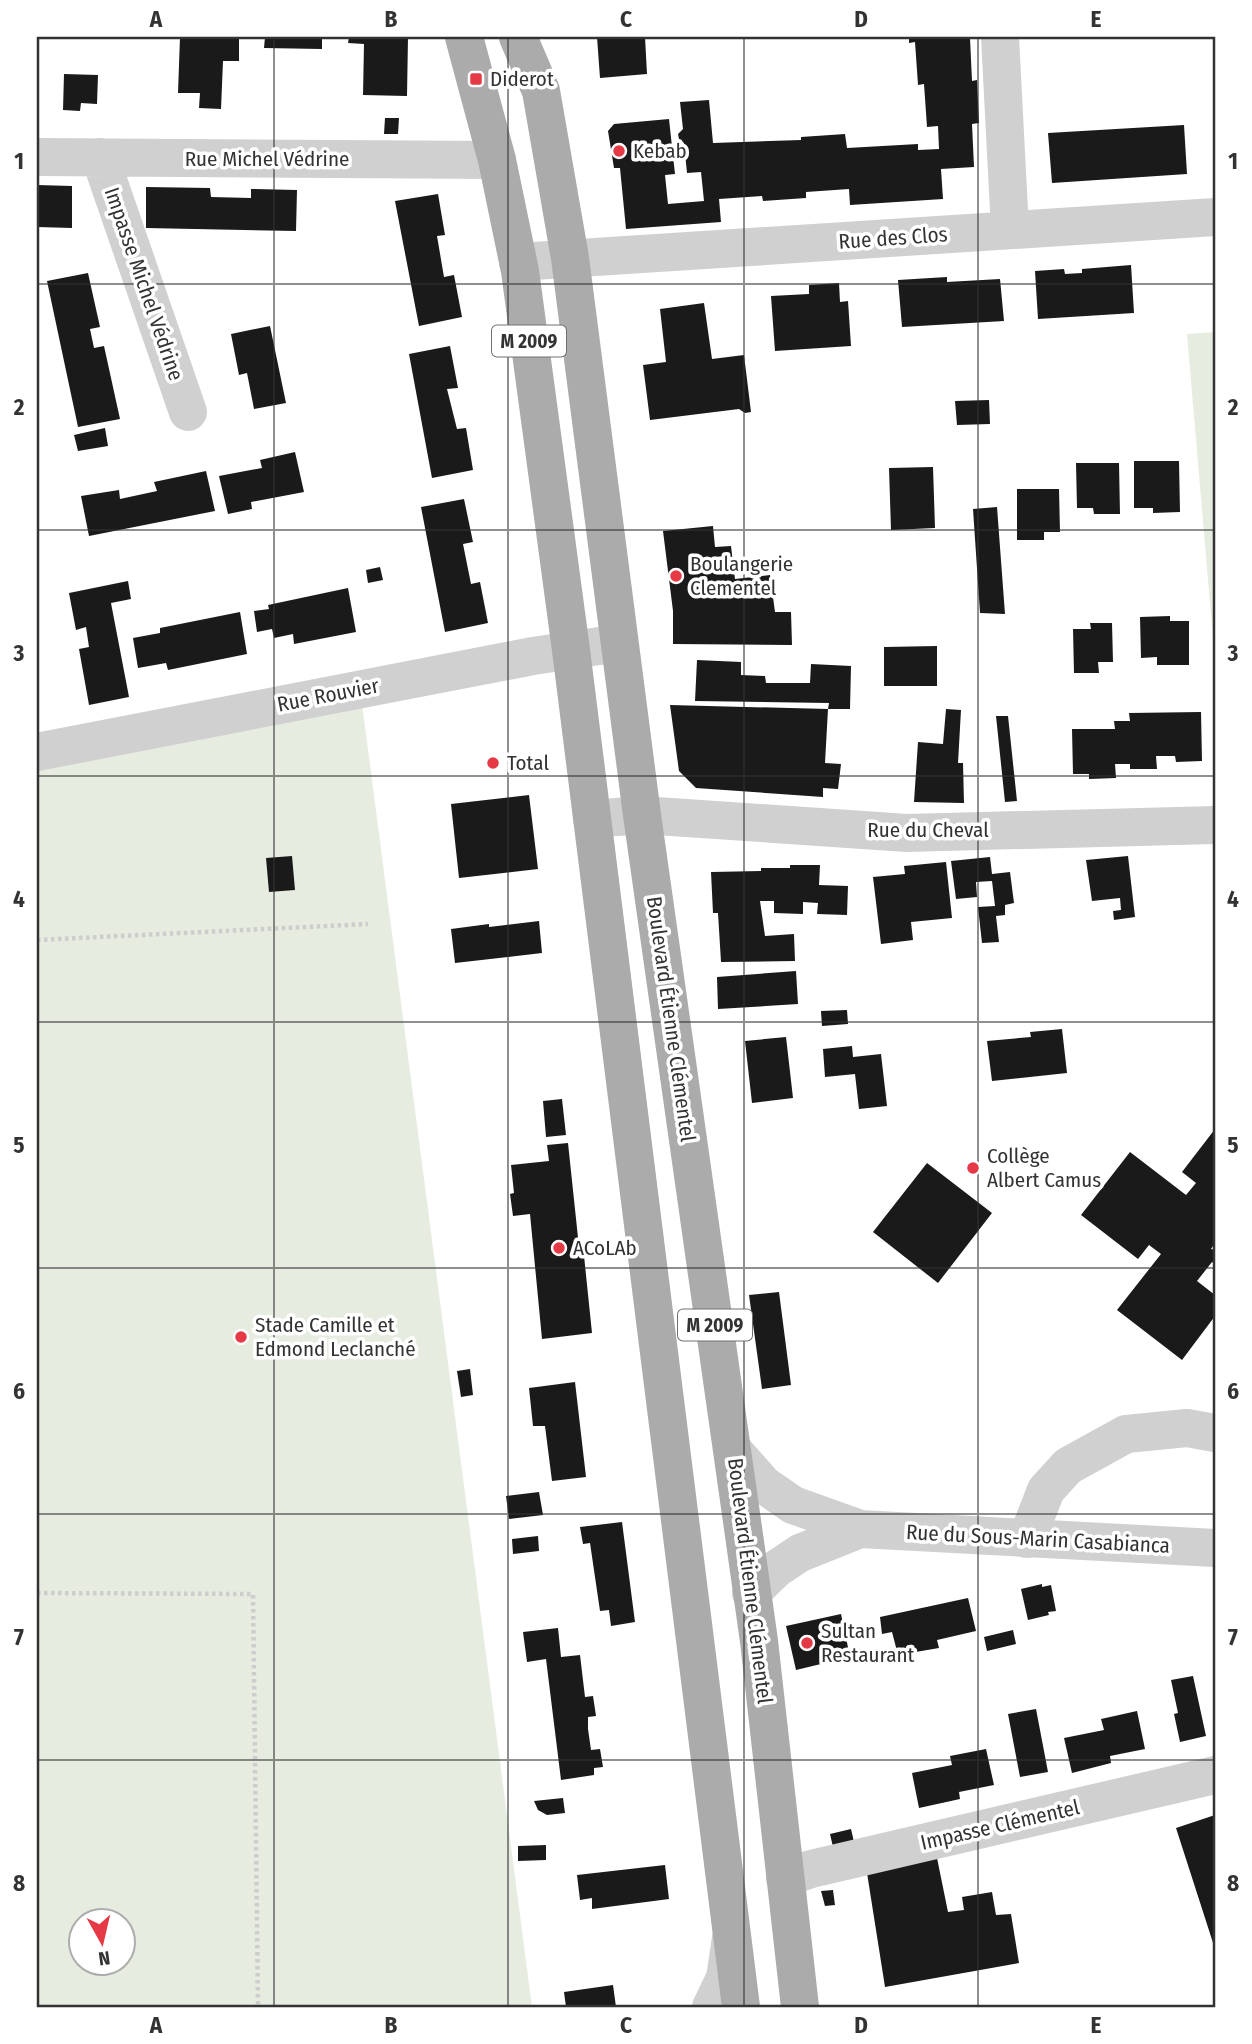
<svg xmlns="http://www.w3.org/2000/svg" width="1252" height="2044" font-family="'Fira Sans Condensed',sans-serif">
<rect width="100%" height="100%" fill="#fff"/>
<path fill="#e6ecdf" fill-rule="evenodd" d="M1215,332V662L1187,334Z
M360,688L532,2007H37V752ZM80,1922H122V1964H80Z"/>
<path fill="#1a1a1a" d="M180,37H224V39H239V61H223L221,109L199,108L200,93H178Z
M265,37H322V49L264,48Z
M349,37H408L407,96L363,95L364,44L348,43Z
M597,37H645L647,74L600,78Z
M909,37L970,38L972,81L977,80L979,123L972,124L974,167L941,169L943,199L850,205L849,189L806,192V198L763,201L762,196L719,199L721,222L626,229L620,168H614L608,131L614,124L669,119L675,174L665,175L668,204L704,201L701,172L687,173L684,143L679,139L678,134L683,129L680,102L709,100L713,143L801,140V137L845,134L847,148L918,144V150L939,149L938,126L927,127L924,84L918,85L915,42L909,43Z
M64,74L98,75L97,104L81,103L80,111L63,110Z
M385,118H399L398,134H384Z
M1184,125L1187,174L1052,183L1048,133Z
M37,185L72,186V228L37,227Z
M146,187L210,188L211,197L251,198V189L297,190L296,231L146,228Z
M438,194L445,235L437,236L444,277L454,275L462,317L419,326L395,201Z
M1131,265L1134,313L1038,319L1035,271L1064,269L1065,274L1082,273V269Z
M88,273L100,327L90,329L94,348L104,346L120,419L78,427L47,281Z
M947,277V282L1000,279L1004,321L902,327L898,280Z
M839,283L840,302L848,301L851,346L775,351L771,296L809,294V285Z
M704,303L712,359L744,355L751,412L745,413L739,409L650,420L643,365L666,362L660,309Z
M270,326L286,403L254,409L247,373L239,375L231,334Z
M450,346L458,388L447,389L457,429L466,428L473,470L432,478L409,354Z
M989,400L990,424L957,425L955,401Z
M105,428L108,446L78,451L74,435Z
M295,452L304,492L251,502L252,509L228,514L219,476L262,468L260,460Z
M1134,461H1179L1180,512L1153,513V508H1134Z
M1076,463H1119L1120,514H1094L1093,508H1077Z
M933,467L935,528L891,530L889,468Z
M206,471L215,511L89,536L81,496L119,490L120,499L157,491L154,482Z
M1017,489H1059L1060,532H1044V540H1017Z
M464,499L473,542L463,544L471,584L480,582L488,623L445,632L421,507Z
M997,507L1005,614L980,613L973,509Z
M713,526L715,547L731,546L735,579L770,575L775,612H791L792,645L673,644V611L663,531Z
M380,567L383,580L368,583L366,570Z
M128,581L131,599L111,603L129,697L89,705L79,649L89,647L86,627L76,630L69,593Z
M348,588L356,632L294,644L293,634L274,638L272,629L257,632L254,611L269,609L268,605Z
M240,612L247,654L168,670L166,663L138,668L133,638L160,633V628Z
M1170,616V621H1189V665H1157V657L1141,658L1140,617Z
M1090,623H1112L1113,662H1098L1099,673H1074L1073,629H1091Z
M937,646V686H884V647Z
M697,660L741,662V675L765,676L766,683H810L811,664L851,666L850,709H828L829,703L695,701Z
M670,705L828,709L825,763L841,764L838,789L823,788V797L696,788L679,771Z
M946,709L961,710L958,763H963L964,803L914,802L918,742L943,744Z
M1201,712L1202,761L1176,762L1175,756H1156L1157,769H1130V764H1115L1116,778L1089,779V774H1073L1072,729H1115L1114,721H1130L1129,713Z
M996,716H1008L1017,801L1005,802Z
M529,795L538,869L459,878L451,804Z
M292,856L295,890L269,892L266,858Z
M1128,856L1135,917L1114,920L1113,911L1121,910L1120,898L1092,901L1086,860Z
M990,857L992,874L1010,872L1014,903L1005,905V915L996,916L999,942L982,943L978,907L995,906L992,881L976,882L977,897L956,899L951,861Z
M946,862L952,918L911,922L913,940L881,944L873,877L905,874L904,866Z
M790,865H820L819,885L848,886L847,915L817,914L818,903L803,902V914L774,913V901H760L765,936L794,934L795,961L721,962L718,913H713L711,872L761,871V868H790Z
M539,921L542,953L455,963L451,929L489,924V927Z
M796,971L798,1004L718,1009L717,977Z
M847,1010L848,1024L822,1026L821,1011Z
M1062,1029L1067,1073L992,1081L987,1041L1031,1037L1030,1032Z
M786,1037L793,1098L752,1103L745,1041Z
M852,1046L853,1057L881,1054L887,1106L859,1109L855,1074L825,1077L823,1049Z
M562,1099L566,1135L546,1137L543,1101Z
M1215,1129V1243L1211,1249L1215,1250V1264L1212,1262L1197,1281L1215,1295V1316L1182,1360L1117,1310L1161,1254L1149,1245L1138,1259L1081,1215L1130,1152L1186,1195L1196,1183L1182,1172Z
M568,1143L579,1247L583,1246L592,1333L542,1339L530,1214L513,1216L510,1194L514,1193L511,1165L549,1161L547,1145Z
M927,1163L992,1213L938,1283L873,1232Z
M779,1292L791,1385L762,1389L749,1295Z
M470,1369L473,1395L461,1397L457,1371Z
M575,1382L586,1477L552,1481L545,1426H533L529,1388Z
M539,1492L543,1515L509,1519L506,1496Z
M622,1522L635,1622L611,1626L609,1610L600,1611L590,1543L583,1544L580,1527Z
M538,1536L539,1551L513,1554L512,1539Z
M1042,1584V1587L1051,1585L1056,1611L1048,1612L1049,1615L1028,1620L1021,1589Z
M968,1598L976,1631L937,1640L939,1648L898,1655L892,1632L882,1634L880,1617Z
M841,1614L850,1657L796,1670L786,1626Z
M558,1628L561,1657L580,1655L585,1697L593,1696L596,1716L588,1717V1729L591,1750L600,1749L603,1767L594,1768V1775L561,1780L546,1659L527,1662L523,1632Z
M1013,1630L1016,1644L987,1651L984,1637Z
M1193,1676L1206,1736L1180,1742L1174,1714L1178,1713L1171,1680Z
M1036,1709L1048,1772L1020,1777L1008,1714Z
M1137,1711L1145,1749L1110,1756L1111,1763L1072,1773L1064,1738L1104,1730L1101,1719Z
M986,1749L994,1785L959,1792L960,1799L919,1808L912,1773L952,1765L950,1756Z
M563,1798L565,1813L547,1815L538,1810L534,1801Z
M1215,1815V1949L1176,1828Z
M851,1829L854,1842L833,1847L830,1834Z
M546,1845V1860L518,1861V1846Z
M937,1858L948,1912L964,1910L962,1897L992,1892L996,1915L1011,1914L1019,1963L885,1987L867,1873Z
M665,1865L669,1899L592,1909V1898L580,1900L577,1875Z
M833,1890L835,1905L825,1906L821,1891Z
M613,1985L616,2007H566L564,1992Z"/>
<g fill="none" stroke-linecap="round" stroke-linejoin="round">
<path stroke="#cdcdcd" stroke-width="4.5" stroke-dasharray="3.5 3.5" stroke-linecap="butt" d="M37,940L368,924
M37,1593L253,1594L258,2007"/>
<path stroke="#d0d0d0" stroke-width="38" d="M1000,37L1010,230
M37,157L497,160
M100,157L188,412
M518,262L1215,217
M37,752L533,656L619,643
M592,819L642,815L907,833L1215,825
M733,1450L764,1485L793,1505L860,1529L1215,1548
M1027,1539L1046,1490L1068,1466L1126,1434L1187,1428L1215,1433
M751,1593L776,1569L800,1553L860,1529
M785,1878L811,1869L1215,1775
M711,2007L725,1978L731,1938"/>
<path stroke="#ababab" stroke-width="38" d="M464,37L497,160L520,271L571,650L741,2007
M518,37L541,91L570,258L642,815L759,1641L800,2007"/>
</g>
<path fill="none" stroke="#333" stroke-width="2" stroke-opacity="0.55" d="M274,37V2007M508,37V2007M744,37V2007M978,37V2007M37,284H1215M37,530H1215M37,776H1215M37,1022H1215M37,1268H1215M37,1514H1215M37,1760H1215"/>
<g fill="#e63946" stroke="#fff" stroke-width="2.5">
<rect x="469" y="72" width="14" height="14" rx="3.5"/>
<circle cx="619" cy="151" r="7"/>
<circle cx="676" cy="576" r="7"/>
<circle cx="493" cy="763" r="7"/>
<circle cx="973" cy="1168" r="7"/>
<circle cx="559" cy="1248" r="7"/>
<circle cx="241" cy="1337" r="7"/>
<circle cx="807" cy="1643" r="7"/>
</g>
<g text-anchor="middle" stroke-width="7" stroke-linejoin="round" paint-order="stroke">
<g fill="#fff" stroke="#707070" stroke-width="2">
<rect x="492" y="325.5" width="74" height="31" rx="5"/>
<rect x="678" y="1309.5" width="74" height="31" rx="5"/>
</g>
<g font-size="19" font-weight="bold" fill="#333">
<text x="529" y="348">M 2009</text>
<text x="715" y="1332">M 2009</text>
</g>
<g font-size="21" fill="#333" stroke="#fff" text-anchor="start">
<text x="490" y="86">Diderot</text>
<text x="633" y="158">Kebab</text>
<text x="690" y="571">Boulangerie<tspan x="690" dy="24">Clementel</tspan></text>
<text x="507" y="770">Total</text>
<text x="987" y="1163">Collège<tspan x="987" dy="24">Albert Camus</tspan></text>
<text x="573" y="1255">ACoLAb</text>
<text x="255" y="1332">Stade Camille et<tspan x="255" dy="24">Edmond Leclanché</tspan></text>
<text x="821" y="1638">Sultan<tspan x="821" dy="24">Restaurant</tspan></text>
</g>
<g font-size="21" fill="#333" stroke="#fff">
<text x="267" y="166">Rue Michel Védrine</text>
<text transform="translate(893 238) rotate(-4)" y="7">Rue des Clos</text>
<text transform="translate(144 284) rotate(71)" y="7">Impasse Michel Védrine</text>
<text transform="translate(328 695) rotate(-11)" y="7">Rue Rouvier</text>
<text x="928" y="837">Rue du Cheval</text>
<text transform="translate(671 1019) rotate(82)" y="7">Boulevard Étienne Clémentel</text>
<text transform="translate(1038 1539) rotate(3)" y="7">Rue du Sous-Marin Casabianca</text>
<text transform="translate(750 1581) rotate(83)" y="7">Boulevard Étienne Clémentel</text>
<text transform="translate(1000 1825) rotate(-13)" y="7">Impasse Clémentel</text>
</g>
</g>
<rect width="1252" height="2044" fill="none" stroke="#ffffff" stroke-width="77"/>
<g transform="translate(102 1942) rotate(172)"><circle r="33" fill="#ffffff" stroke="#adadad" stroke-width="2"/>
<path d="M0-5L12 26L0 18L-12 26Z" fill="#e63946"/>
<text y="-10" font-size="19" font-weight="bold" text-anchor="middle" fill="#333333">N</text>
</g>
<rect x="38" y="38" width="1176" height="1968" fill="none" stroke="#333" stroke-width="2.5"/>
<g font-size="23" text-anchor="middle" font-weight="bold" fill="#333">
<text x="156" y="27">A</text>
<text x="391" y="27">B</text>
<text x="626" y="27">C</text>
<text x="861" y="27">D</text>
<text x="1096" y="27">E</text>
<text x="19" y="169">1</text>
<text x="1233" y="169">1</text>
<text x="19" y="415">2</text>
<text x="1233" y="415">2</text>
<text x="19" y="661">3</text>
<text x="1233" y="661">3</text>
<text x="19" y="907">4</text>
<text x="1233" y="907">4</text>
<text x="19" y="1153">5</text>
<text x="1233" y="1153">5</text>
<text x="19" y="1399">6</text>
<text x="1233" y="1399">6</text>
<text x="19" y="1645">7</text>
<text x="1233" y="1645">7</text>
<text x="19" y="1891">8</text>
<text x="1233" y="1891">8</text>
<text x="156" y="2033">A</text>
<text x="391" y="2033">B</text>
<text x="626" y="2033">C</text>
<text x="861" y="2033">D</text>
<text x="1096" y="2033">E</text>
</g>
</svg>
